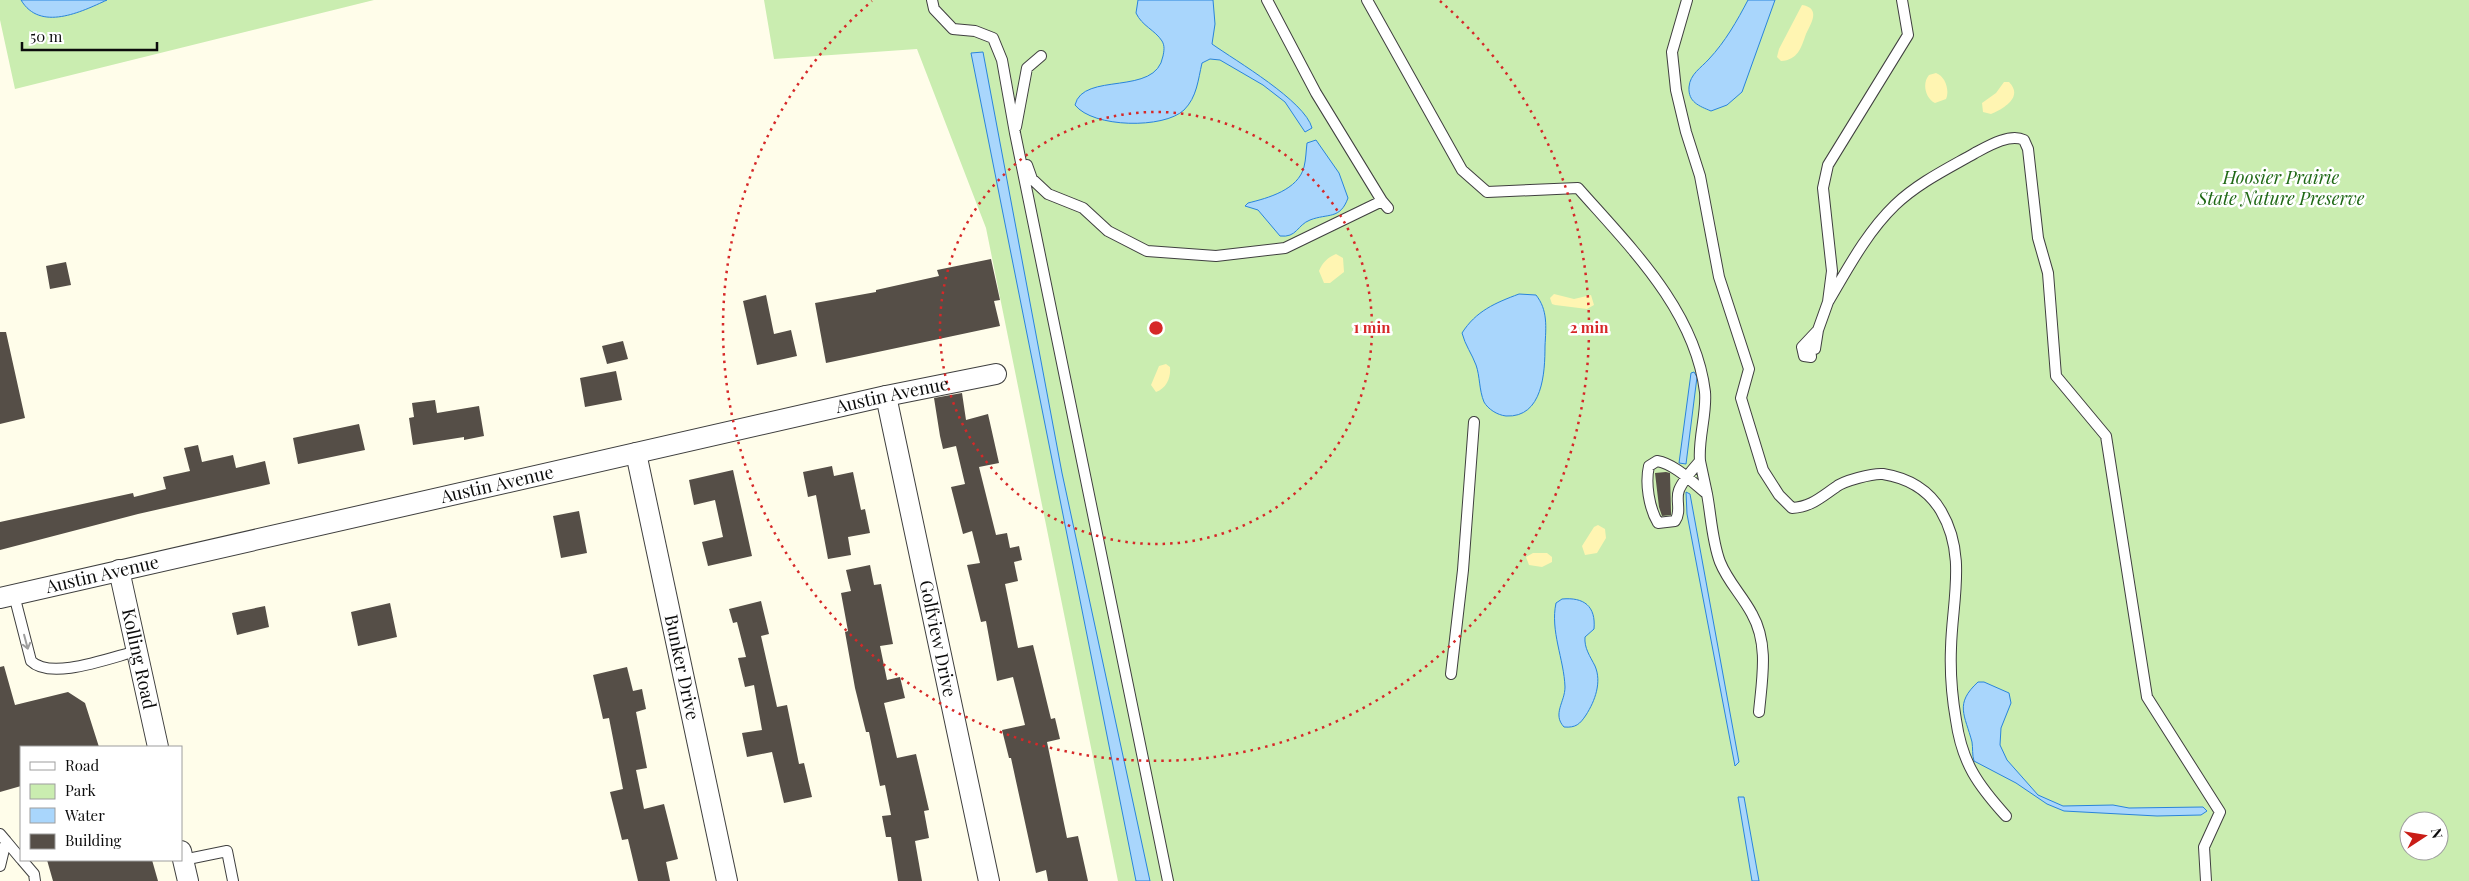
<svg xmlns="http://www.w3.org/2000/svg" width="2469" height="881" font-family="'Playfair Display',serif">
<rect width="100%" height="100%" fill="#fffdea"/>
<path fill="#caedb0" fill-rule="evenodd" d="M0,0H374L15,89L0,20Z
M764,0H2469V881H1118L986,228L917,49L774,59ZM2409,821H2439V851H2409Z"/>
<path fill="#fff5b2" d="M1802,5C1822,8 1810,25 1806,34C1801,48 1798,60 1781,61L1777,57L1779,49Z
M1936,73C1945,76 1950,90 1946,99L1935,103C1925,98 1922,83 1929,75Z
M2004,82H2009C2024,97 2003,109 1991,114L1983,112L1982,103L1996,93Z
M1336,254L1343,258L1344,272L1330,283H1324L1319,271C1323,262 1327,258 1336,254Z
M1554,294L1574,299L1591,295L1594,305L1587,309L1555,305L1552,304L1550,298Z
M1166,364L1170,367C1171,377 1167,388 1156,392L1151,385L1159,366Z
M1598,525L1605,529L1606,538L1597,553L1585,555L1582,546L1594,527Z
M1533,553H1547L1552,557V562L1542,567L1529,565L1526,557Z"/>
<path fill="#a9d6fc" stroke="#2984db" d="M21,0H107C81,12 40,32 21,0Z
M1138,0H1213L1215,24L1212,44C1236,61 1305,101 1312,128L1305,132L1285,102L1263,85L1220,60L1210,59L1202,63C1198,80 1197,97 1184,110C1164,129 1093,128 1075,105C1083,71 1156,97 1163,56C1164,51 1165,46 1162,41C1155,30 1142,26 1136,13Z
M1748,0H1775L1742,92L1727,105L1711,111C1699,106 1688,102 1689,87C1690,74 1701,68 1709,59C1725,42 1737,21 1748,0Z
M983,52L1062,473L1150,881H1136L971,53Z
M1316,140L1339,173L1348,198C1340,220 1328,213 1310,220C1297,225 1297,238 1280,236L1258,210L1245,206L1248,203C1268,198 1298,190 1304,167C1306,159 1306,151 1307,143Z
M1519,294L1536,295C1548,310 1546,327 1545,346C1545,372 1543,418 1506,416C1497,415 1488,409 1484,402C1479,390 1480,376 1476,365C1472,354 1465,345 1462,333C1476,311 1495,303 1519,294Z
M1694,372L1697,377L1686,464L1679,463L1691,373Z
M1686,492L1690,494L1739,762L1735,766L1687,514Z
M1562,599C1584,597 1596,606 1594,629L1585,637C1584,648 1590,656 1595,666C1602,682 1595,701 1586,715C1580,724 1576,728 1564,727C1552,714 1565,702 1565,687C1564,659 1550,631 1556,603Z
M1978,682H1984L2009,693L2011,703L2001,728L2000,745L2007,760L2038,795L2063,806L2113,805L2129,808L2203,807L2207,811L2201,815L2157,816L2064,811L2047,804L2016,783L1974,761C1972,755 1973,748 1972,742C1965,715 1954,704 1978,682Z
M1738,797H1744L1759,881H1752Z"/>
<path fill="#554e47" d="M991,259L1000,300L994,301L1000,326L826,363L815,303L876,292V290L939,276L937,270Z
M66,262L71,285L50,289L46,266Z
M766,295L774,334L791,330L797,356L757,365L743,301Z
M0,332H6L25,418L0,424Z
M623,341L628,359L607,364L602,346Z
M616,371L622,400L585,407L580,378Z
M962,393L966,420L988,414L999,463L979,467L996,535L1007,533L1010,548L1019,546L1022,560L1014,562L1018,581L1005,584L1018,648L1033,645L1051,719L1055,718L1060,739L1047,742L1067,838L1078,836L1088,881H1048L1046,870L1036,873L1011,758H1009L1002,730L1025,725L1013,677L997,681L986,621L981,622L967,565L980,563L972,531L963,534L951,487L965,484L956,446L943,449L940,436L934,398Z
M435,400L437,413L479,406L484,436L464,440V437L413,445L409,418L414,417L412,403Z
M359,424L365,450L298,464L293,438Z
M198,445L202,462L233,455L236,468L265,461L270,484L138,514L0,550V522L133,493L134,497L166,489L163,477L190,471L184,448Z
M832,466L834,476L853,472L861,510L865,509L870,533L848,537L851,555L828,559L816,495L808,497L803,472Z
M733,470L752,556L708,566L702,542L723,537L715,500L694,505L689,480Z
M1666,472L1670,473L1671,512V515L1662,516L1659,507L1655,473Z
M579,511L587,553L561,558L553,516Z
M870,565L874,585L881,584L893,644L880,646L887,680L900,677L905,698L884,703L897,758L916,754L929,810L924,811L929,838L915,841L922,881H898L891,837H886L882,816L891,815L885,785L880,786L869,732H866L855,688L845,632L848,631L841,593L851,591L846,570Z
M761,601L769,634L761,636L777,707L787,705L799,764L804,763L812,797L784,803L772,752L747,757L742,733L762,730L754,685L745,687L738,658L746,657L737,622L733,623L729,609Z
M390,603L397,637L358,646L351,612Z
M265,606L269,627L237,635L232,613Z
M4,666L15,705L68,692L85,703L99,747H21V786L0,792V667Z
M627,667L633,691L642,689L646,709L636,712L647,768L636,770L644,809L664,804L678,859L666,862L670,881H638L628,839L622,840L610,792L623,789L609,718L603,719L593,675Z
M47,860H152L158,881H53Z"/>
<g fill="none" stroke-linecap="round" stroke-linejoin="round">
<g stroke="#3f3f3f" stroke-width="12">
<path id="lane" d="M932,0L934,9L953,29L975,31L993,38L1002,60L1015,133L1168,881
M1267,0L1316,93L1382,201
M1367,0L1462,170L1487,192L1578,188C1630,247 1695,310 1705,392C1707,414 1698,438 1700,461
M1687,0L1672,52L1676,90L1686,132L1700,176L1719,277L1749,369L1741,398L1763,470L1779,495L1792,508C1811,507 1821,497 1836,487C1843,481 1873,473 1883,474C1908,478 1928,489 1941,511C1967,555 1952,601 1951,648C1950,672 1952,697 1956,720C1962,763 1978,785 2006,816
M1016,127L1027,68L1041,56
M1027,165L1032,179L1048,194L1083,208L1108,231L1147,251L1216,256L1285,248L1382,201L1388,208
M1828,302C1848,268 1867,232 1895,205C1918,183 1947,169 1975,153C1988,146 2010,133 2024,140L2028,149L2038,238L2048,273L2056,376L2106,436L2147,697L2220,812L2204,847L2206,881
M1818,330L1802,347L1804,356L1811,357L1810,347L1815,349L1818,330L1828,302L1832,271L1823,188L1828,165L1908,35L1902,0
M1707,494L1700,461C1693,469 1683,480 1679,490C1675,500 1682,511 1675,521L1658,523C1649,508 1645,483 1649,466L1657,461C1675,464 1692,482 1707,494C1711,515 1712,541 1720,562C1728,582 1742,595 1752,614C1769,644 1762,679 1759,712
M14,595L31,661C51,681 112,657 137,651
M1451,674L1463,570L1474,422
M0,834L6,841L0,866
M6,841L21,859
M22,860L34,874L35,881
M183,860L227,851L233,881"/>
</g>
<g stroke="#3f3f3f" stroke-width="22">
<g id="street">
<path id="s1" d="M886,396L989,881"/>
<path id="s2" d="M636,453L727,881"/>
<path id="s3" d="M119,570L158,747"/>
<path id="s4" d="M0,598L886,396L996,374"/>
<path d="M181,851L188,881"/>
</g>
</g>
<use href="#lane" stroke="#fff" stroke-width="10"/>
<use href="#street" stroke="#fff" stroke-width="20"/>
</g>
<defs><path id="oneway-shaft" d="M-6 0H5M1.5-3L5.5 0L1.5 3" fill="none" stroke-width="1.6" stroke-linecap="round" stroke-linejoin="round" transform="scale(1.25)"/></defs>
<use stroke="#9e9e9e" href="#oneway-shaft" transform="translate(26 642) rotate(75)"/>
<g fill="none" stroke="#d62828" stroke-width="2.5" stroke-dasharray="2.5 5">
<circle cx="1156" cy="328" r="216"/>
<path d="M1440 1A433 433 0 1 1 872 1"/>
</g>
<g text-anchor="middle" stroke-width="5" stroke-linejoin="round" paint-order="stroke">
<g font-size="18" font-style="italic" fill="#206916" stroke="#fff">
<text x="2281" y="184">Hoosier Prairie<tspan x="2281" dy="21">State Nature Preserve</tspan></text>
</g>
<g font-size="18" fill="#0c0c0c" stroke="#fff">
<text dy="6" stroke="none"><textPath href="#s4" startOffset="915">Austin Avenue</textPath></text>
<text dy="6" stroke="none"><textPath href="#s4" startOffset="510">Austin Avenue</textPath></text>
<text dy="6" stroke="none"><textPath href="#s4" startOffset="105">Austin Avenue</textPath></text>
<text dy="6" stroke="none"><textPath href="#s1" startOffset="248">Golfview Drive</textPath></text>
<text dy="6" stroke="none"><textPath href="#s3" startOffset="91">Kolling Road</textPath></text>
<text dy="6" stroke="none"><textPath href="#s2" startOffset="219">Bunker Drive</textPath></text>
</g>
</g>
<circle cx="1156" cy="328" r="8" fill="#d62828" stroke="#fff" stroke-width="2.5"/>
<g font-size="15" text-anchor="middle" font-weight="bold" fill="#d62828" stroke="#fff" stroke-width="5" stroke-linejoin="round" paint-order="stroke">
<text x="1372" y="333">1 min</text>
<text x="1589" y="333">2 min</text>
</g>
<rect x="20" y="746" width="162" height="115" fill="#ffffff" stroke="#9e9e9e"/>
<rect x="30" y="762" width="25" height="8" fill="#ffffff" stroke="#9e9e9e"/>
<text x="65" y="771" font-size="15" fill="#0c0c0c">Road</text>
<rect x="30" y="784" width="25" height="15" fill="#caedb0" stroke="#9e9e9e"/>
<text x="65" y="796" font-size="15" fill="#0c0c0c">Park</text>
<rect x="30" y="808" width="25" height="15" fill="#a9d6fc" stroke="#9e9e9e"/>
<text x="65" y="821" font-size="15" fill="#0c0c0c">Water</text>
<rect x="30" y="834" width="25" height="15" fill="#554e47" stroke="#9e9e9e"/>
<text x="65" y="846" font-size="15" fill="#0c0c0c">Building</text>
<g transform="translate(2424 836) rotate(78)"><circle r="24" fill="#ffffff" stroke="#9e9e9e"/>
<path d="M0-4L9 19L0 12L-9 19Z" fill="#c91d17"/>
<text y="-8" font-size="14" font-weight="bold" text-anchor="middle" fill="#0c0c0c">N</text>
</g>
<path d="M22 42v8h135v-8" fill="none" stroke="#0c0c0c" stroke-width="2.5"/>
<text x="30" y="42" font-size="15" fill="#0c0c0c" stroke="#ffffff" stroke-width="4" paint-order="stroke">50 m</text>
</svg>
